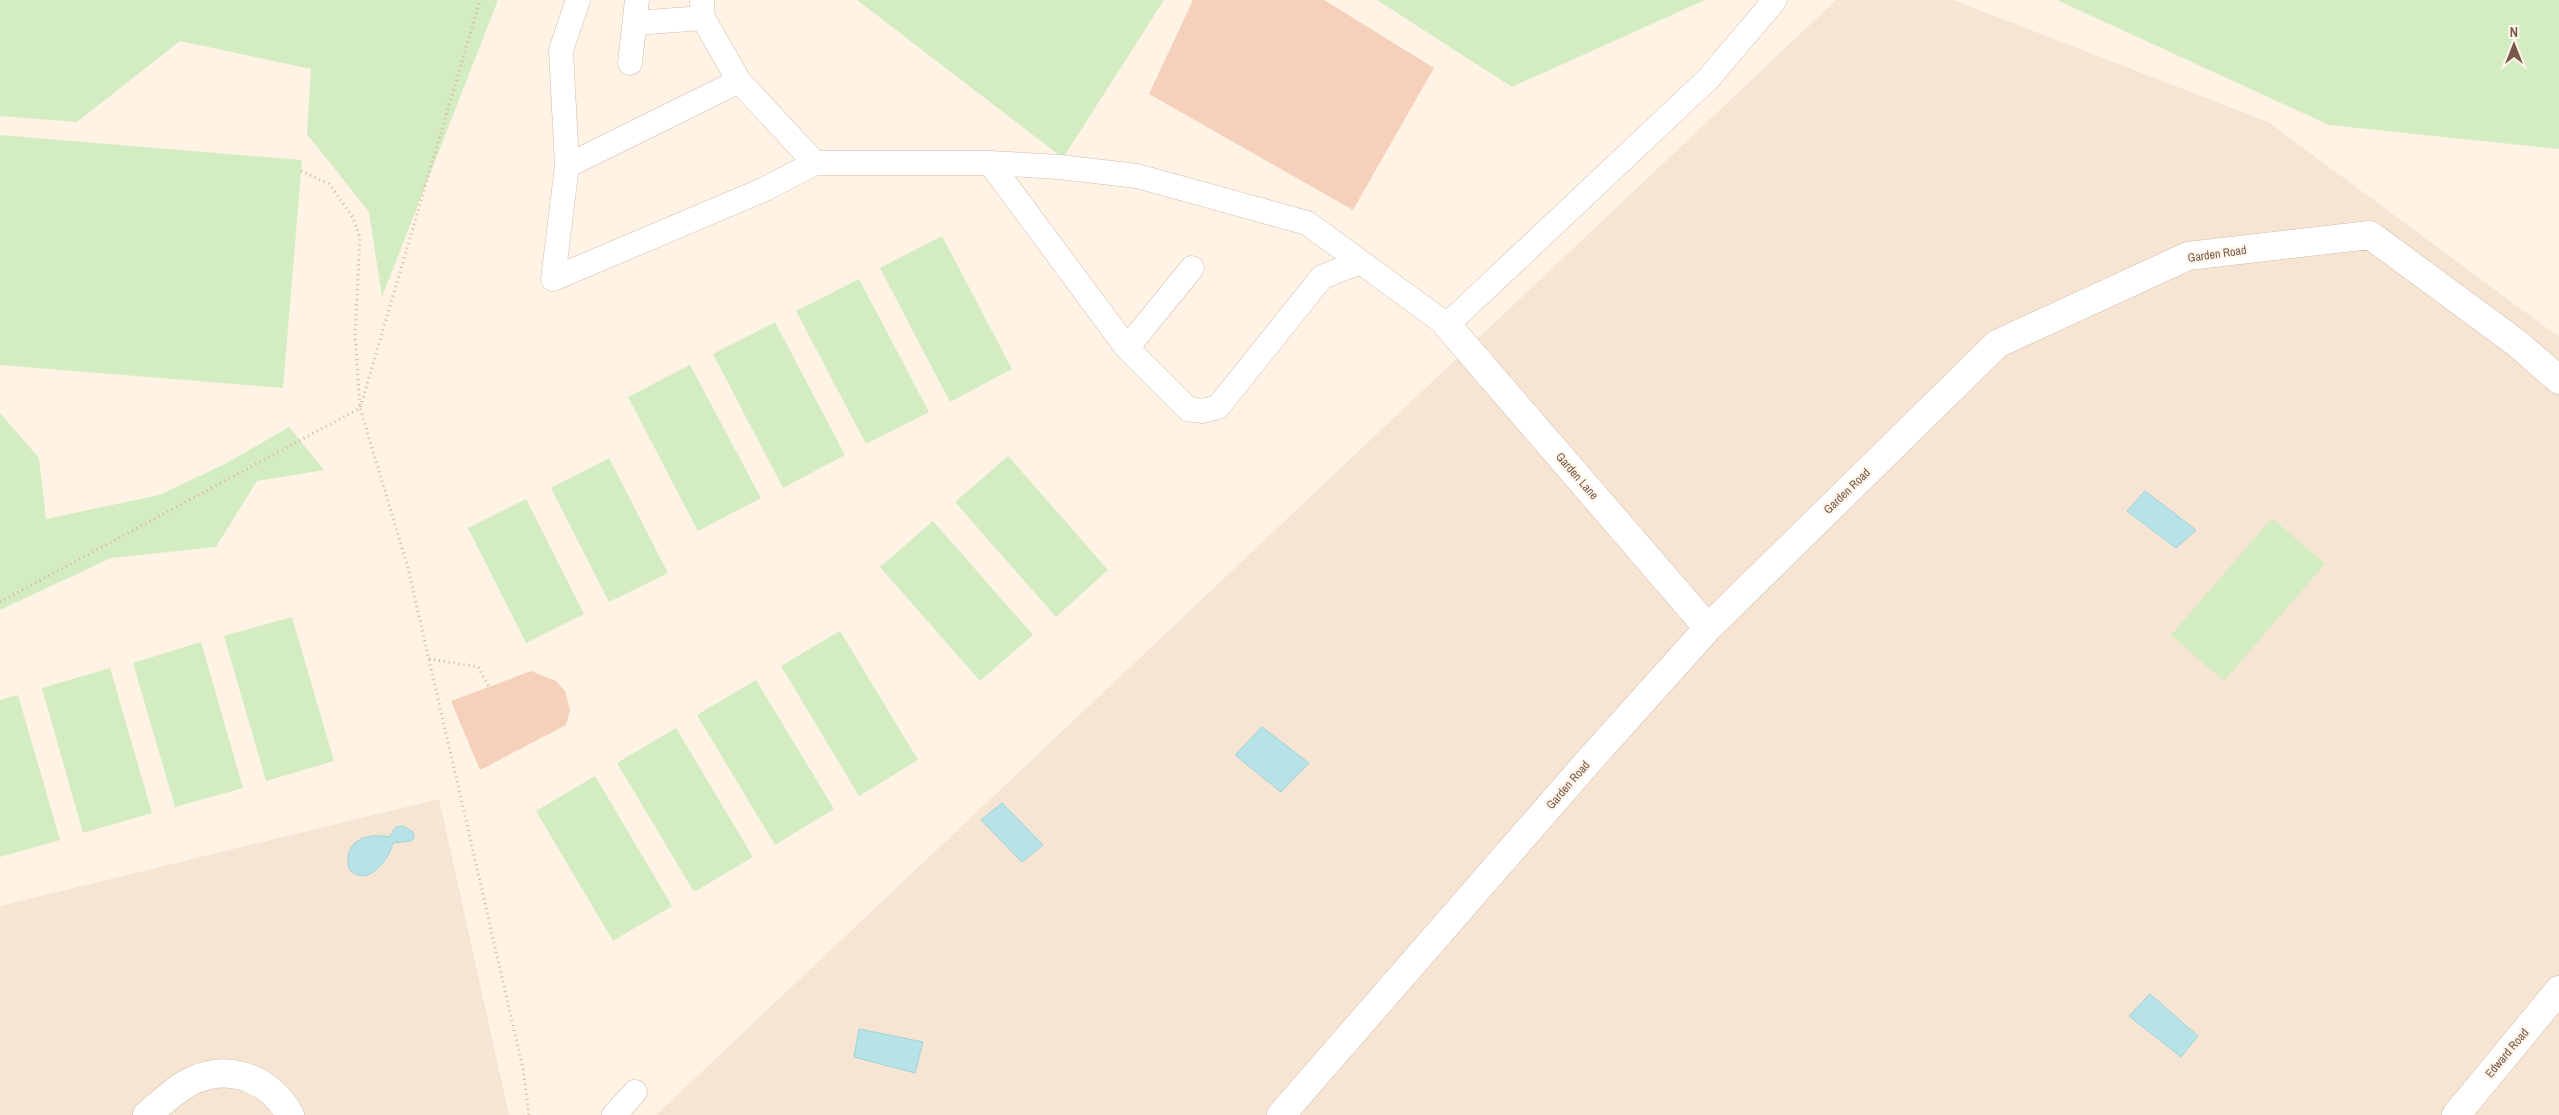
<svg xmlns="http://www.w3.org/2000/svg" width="2559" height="1115" font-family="'Archivo Narrow',sans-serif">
<rect width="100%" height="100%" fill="#fef3e4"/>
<path fill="#f6e5d2" d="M1836,0H1953L2268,122L2559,337V1115H656Z
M439,799L509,1115H0V906Z"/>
<path fill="#d4ecc2" d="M0,0H498L382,297L369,212L307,134L311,69L180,41L77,122L0,116Z
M857,0H1164L1063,158Z
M1377,0H1705L1512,87Z
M2057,0H2559V149L2329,125Z
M0,135L302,160L283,388L0,365Z
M942,236L1012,369L950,402L880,268Z
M859,279L929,412L866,444L796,311Z
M775,322L845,455L783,488L713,354Z
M690,365L761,498L698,531L628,397Z
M0,413L39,458L46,519L159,495L225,464L289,427L324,470L257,481L216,547L111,558L0,610Z
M1008,456L1108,570L1056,617L955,502Z
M609,458L668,573L609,602L551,488Z
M526,499L584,614L526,643L468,528Z
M2272,518L2325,564L2224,681L2171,635Z
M933,521L1033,635L980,681L880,567Z
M292,617L334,761L266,781L224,636Z
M840,631L918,760L859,796L781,666Z
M201,642L243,788L175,807L133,663Z
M110,668L152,813L83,833L42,688Z
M756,680L834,809L775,845L697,715Z
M18,695L60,840L0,857V700Z
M676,728L753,857L694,892L617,763Z
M595,776L672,906L613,941L536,811Z"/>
<path fill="#b7e3e8" stroke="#9dd3db" d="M2145,491L2196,530L2176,548L2127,511Z
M1262,727L1309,763L1281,792L1235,755Z
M1002,803L1043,845L1022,862L981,820Z
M403,826L413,832L414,837L411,841L393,843C389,858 370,887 351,871C348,868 348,864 348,860C348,838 371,833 389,837L396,827Z
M2150,994L2198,1036L2181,1057L2129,1016Z
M859,1029L923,1042L915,1073L854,1057Z"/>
<path fill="#f5d0ba" d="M1193,0H1324L1434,68L1353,210L1149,94Z
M531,671L556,681L565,691L570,710L566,725L480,770L451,701Z"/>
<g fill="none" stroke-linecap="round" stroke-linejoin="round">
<g stroke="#d2bcac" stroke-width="25">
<path id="service" d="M578,0L561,50L567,166L739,81L815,163
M703,18L739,81
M635,23L703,18L702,0
M630,63L637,0
M990,163L1127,348
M567,166L553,279L765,189L815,163H990L1060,167L1137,176L1307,223L1447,325L1708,79L1775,0
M1192,268L1127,348L1188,409L1203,411L1218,407L1322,277L1360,262
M614,1115L635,1092"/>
</g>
<g stroke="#d2bcac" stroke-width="29">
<path id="minor" d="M1447,325L1708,628
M147,1115C162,1103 177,1087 194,1080C232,1063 271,1081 290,1115
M1281,1115L1587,763L1708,628L1997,344L2188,256L2370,235L2518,344L2559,380
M2456,1115L2559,990"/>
</g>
<path stroke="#dab39d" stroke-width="3" stroke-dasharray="1 4" stroke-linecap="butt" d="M301,171L329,184L353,218L360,238L355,335L360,408L408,568L523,1069L529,1115
M0,602L360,408L480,0
M429,659L478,667L489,687"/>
<use href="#service" stroke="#fff" stroke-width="24"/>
<use href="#minor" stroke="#fff" stroke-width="28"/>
</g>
<g text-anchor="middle" stroke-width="4.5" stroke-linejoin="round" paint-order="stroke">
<g font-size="12" fill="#785848" stroke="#fff7ec">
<text transform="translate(2217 254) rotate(-8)" y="4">Garden Road</text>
<text transform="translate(1577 476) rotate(49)" y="4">Garden Lane</text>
<text transform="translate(1847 491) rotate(-44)" y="4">Garden Road</text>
<text transform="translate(1568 785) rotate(-49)" y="4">Garden Road</text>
<text transform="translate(2507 1053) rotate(-50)" y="4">Edward Road</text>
</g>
</g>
<g transform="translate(2514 45)" stroke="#fff7ec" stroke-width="4" paint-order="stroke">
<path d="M0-4L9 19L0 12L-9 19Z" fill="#785848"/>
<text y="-8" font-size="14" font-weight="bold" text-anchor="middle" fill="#785848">N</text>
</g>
</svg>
